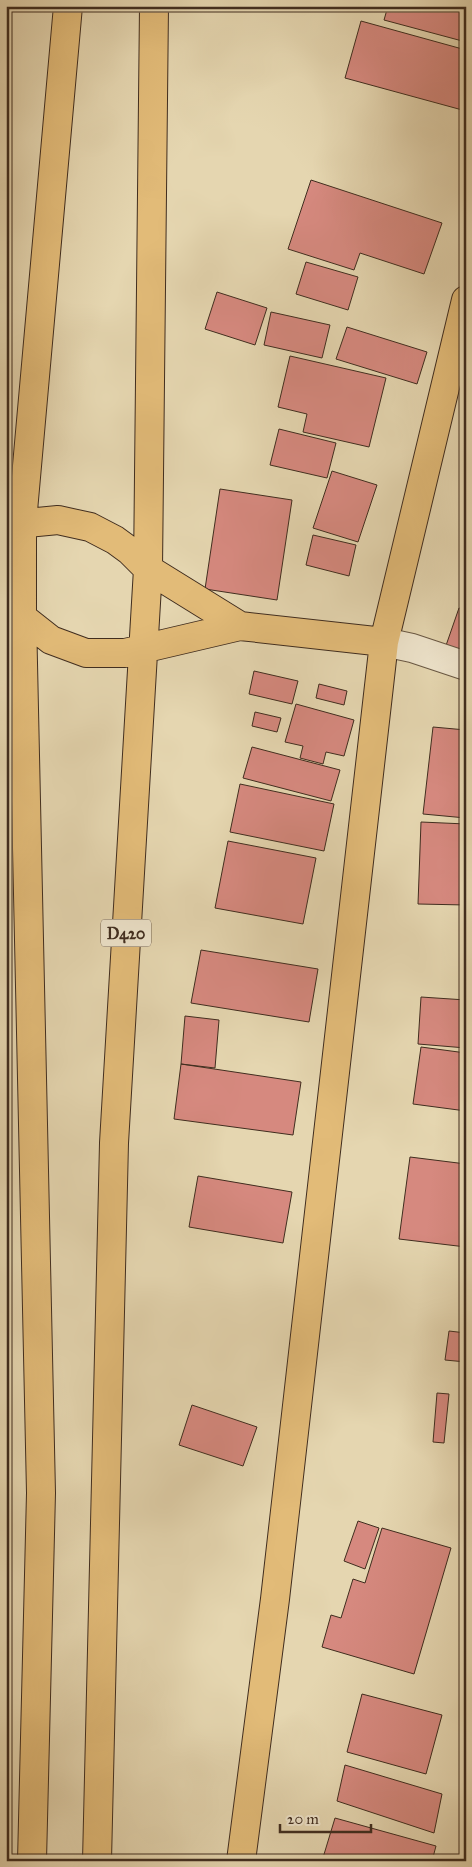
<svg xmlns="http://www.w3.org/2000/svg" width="472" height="1867" font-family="'IM FELL Great Primer',serif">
<rect width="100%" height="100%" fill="#e5d6b0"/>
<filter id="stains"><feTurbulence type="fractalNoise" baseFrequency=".004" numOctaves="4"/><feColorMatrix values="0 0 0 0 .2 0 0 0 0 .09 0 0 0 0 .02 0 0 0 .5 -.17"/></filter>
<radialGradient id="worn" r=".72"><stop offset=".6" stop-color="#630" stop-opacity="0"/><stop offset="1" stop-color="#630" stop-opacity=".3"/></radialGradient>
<path fill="#d6897f" stroke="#402d1f" d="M388,6H466V42L384,20Z
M361,21L466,50V111L345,78Z
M311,180L442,223L424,274L360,253L354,270L288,249Z
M306,262L358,277L348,310L296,294Z
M217,292L267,308L255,345L205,329Z
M271,312L330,325L322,358L264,345Z
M347,327L427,352L417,384L336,359Z
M290,356L386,378L369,447L303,432L307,414L278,407Z
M279,429L336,443L327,478L270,465Z
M332,471L377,485L358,542L313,528Z
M220,489L292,500L277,600L205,589Z
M313,535L356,545L349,576L306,565Z
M459,608L466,610V665L442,657Z
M254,671L298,681L292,704L249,694Z
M319,684L347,691L344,705L316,698Z
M296,704L354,720L344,756L326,752L323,764L300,758L303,746L285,742Z
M255,712L281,718L277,732L252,726Z
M433,727L466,730V818L423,814Z
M252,747L340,770L331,801L243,778Z
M240,784L334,804L324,851L230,832Z
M421,822L466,824V905L418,904Z
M228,841L316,858L303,924L215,908Z
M201,950L318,969L309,1022L191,1003Z
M421,997L466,1000V1048L418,1044Z
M185,1016L219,1020L215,1068L181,1064Z
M421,1047L466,1053V1111L413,1104Z
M181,1064L301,1082L293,1135L174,1119Z
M410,1157L466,1164V1247L399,1239Z
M198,1176L292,1192L283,1243L189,1227Z
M449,1331L466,1333V1362L445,1360Z
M437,1393L449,1394L444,1443L433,1442Z
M192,1405L257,1427L243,1466L179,1445Z
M358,1521L379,1528L365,1569L344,1561Z
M382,1528L451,1548L414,1674L322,1647L331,1615L341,1618L353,1579L365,1583Z
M362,1694L442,1715L426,1774L347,1752Z
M345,1765L442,1794L434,1833L337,1801Z
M335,1818L436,1846L432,1861H322Z"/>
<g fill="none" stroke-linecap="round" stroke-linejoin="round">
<g stroke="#695743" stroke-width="30">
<path id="minor" d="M384,642L412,648L466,666"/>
</g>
<g stroke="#402d1f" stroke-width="30">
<path id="major" d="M6,525L58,520L90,527L115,540L130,551L148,569L240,626
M13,610L51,640L86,653H125L240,626L384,642
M32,1861L41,1493L22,617V522L68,6
M97,1861L114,1143L148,569L154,6
M241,1861L275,1599L384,642L466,300"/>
</g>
<use href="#minor" stroke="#eee4cc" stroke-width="28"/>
<use href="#major" stroke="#e2bb78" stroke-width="28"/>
</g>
<g text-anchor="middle" stroke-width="4.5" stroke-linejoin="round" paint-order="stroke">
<rect fill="#eee4cc" stroke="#746453" stroke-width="1" x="101" y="919.5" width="50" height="27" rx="4"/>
<g font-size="16" font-weight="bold" fill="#402d1f">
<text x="126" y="939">D420</text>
</g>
</g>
<rect width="472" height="1867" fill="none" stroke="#e5d6b0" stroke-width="25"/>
<rect x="8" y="8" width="457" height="1852" fill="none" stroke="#402d1f" stroke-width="2.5"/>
<rect x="12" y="12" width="447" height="1842" fill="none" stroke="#402d1f"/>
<path d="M280 1824v8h91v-8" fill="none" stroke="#402d1f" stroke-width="2.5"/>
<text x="287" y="1824" font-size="15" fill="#402d1f" stroke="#eee4cc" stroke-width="4" paint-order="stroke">20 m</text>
<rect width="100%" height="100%" filter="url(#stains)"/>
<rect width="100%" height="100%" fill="url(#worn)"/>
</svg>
